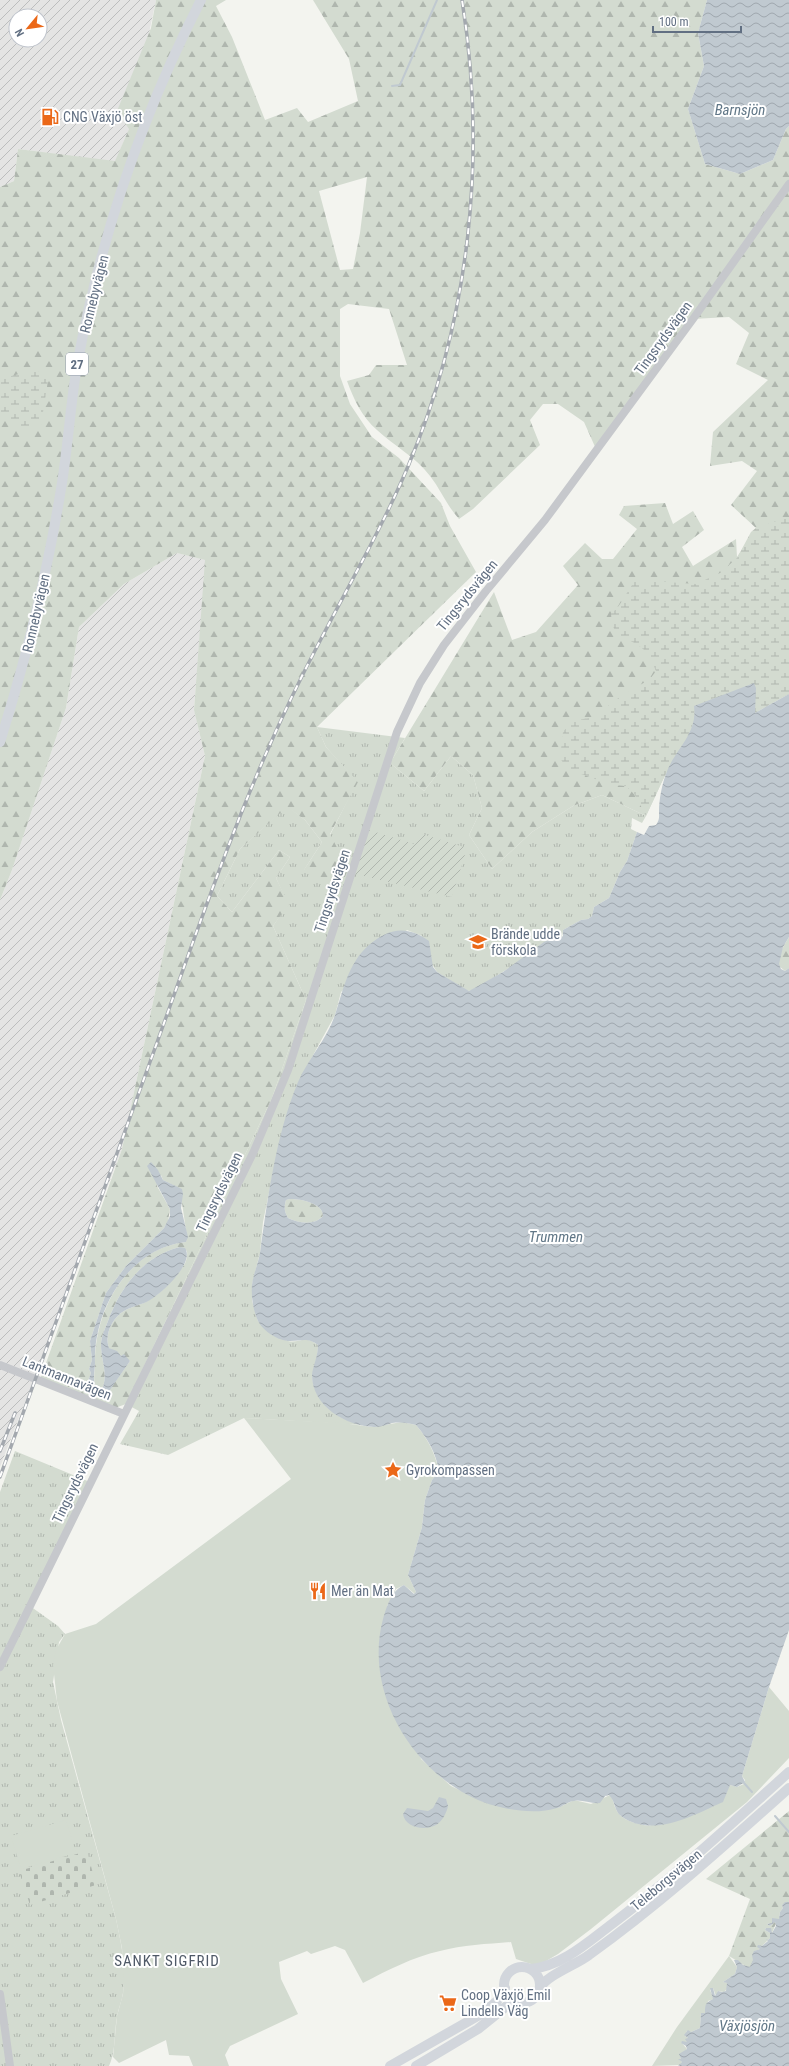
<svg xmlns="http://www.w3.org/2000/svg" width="789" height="2066" font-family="'Roboto Condensed',sans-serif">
<defs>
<pattern id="industrial-furrows" width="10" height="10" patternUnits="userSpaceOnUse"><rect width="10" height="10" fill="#e4e4e3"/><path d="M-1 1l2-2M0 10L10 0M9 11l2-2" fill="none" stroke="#bcbdbd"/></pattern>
<pattern id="grass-tufts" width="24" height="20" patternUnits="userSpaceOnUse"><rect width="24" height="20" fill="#d3dbd0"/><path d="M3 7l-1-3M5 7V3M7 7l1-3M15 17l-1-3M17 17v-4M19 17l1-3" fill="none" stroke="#afb6ae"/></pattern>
<pattern id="forest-firs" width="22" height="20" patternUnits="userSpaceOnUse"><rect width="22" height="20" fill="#d3dbd0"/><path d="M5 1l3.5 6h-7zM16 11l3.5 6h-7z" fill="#afb6ae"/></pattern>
<pattern id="wetland-marsh" width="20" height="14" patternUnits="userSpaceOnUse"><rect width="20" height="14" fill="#d3dbd0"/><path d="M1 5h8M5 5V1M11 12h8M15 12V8" fill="none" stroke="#afb6ae"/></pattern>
<pattern id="cemetery-stones" width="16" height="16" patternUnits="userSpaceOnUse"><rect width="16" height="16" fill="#d3dbd0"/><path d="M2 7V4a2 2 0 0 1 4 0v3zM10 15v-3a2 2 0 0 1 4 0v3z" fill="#afb6ae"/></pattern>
<pattern id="garden-furrows" width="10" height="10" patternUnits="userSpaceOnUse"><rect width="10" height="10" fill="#d3dbd0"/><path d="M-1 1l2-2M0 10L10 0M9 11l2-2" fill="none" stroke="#afb6ae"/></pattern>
<pattern id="water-waves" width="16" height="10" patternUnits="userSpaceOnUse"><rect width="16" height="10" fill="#c0c9d0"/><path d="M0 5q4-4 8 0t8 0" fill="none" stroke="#9fa7ae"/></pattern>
</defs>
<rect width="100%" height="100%" fill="#f3f4ef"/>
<path fill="url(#industrial-furrows)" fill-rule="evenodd" d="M0,0H156L129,129L115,162L18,149L14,181L0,187ZM16,16H40V40H16Z
M177,553L206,560L194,709L205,756L122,1149L0,1467V900L12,870L66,708L79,627L124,584Z"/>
<path fill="url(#grass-tufts)" d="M317,727L405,738L390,763L424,791L451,756L473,775L482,808L469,835L492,869L532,832L573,806L602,795L646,816L642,823L632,818L631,829L637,832L627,861L620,872L609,898L594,907L592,916L588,919L581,920L563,930C563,936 561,939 555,940L475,989L469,991L464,989L437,972L430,961V951L422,936L407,930L341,992L335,1015L299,1081L286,1118L274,1168L263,1222L260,1253L252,1284V1301L258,1321C267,1327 278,1338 288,1341C299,1344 304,1334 318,1345C318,1355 315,1363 313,1373C309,1390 328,1410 342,1418C348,1421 356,1423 363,1425L244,1418L168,1455L120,1444L139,1411L126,1404L272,1098L306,1000L273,926L288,904L276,878L290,857L279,850L232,912L217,896L240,849L287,806L305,820L322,842L304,870L330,835L357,782L326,747Z
M15,1451L90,1482L30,1606L58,1626L65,1634L59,1642L53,1682L61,1720L116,1919C121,1943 127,1968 123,1993C122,2001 118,2009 117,2017C114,2033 116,2051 109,2066H0V1492Z"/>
<path fill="url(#forest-firs)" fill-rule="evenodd" d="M156,0H226L216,6L232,37L265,120L297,108L308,122L358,101L349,59L313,0H707L698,33L704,66L688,109L705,164L740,174L773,160L786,129L789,126V694L755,710L666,773L646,816L602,795L573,806L532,832L492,869L469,835L482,808L473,775L451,756L424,791L390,763L494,592L512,640L536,632L578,585L563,566L585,543L602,559H613L637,529L619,515L624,506L665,503L673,524L693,511L704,530L682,547L693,566L736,539L737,557L756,528L731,505L757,471L742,461L710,466L713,432L768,380L736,364L749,333L729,317L693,319L596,449L584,422L558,404H543L530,420L540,445L473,509L459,519C447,506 441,490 430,476C416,457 394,446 377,430C362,417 354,400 347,381L369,375L376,365H407L389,309L348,304L340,309V376L350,404L372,437L399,458L441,503L450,526L476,572L317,727L326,747L358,782L330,834L348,869L339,892L304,870L322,842L305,820L287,807L240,849L217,896L232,912L279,850L290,857L276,878L289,904L273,926L306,1000L272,1098L126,1404L115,1408L40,1380L122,1149L205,756L194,710L205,560L177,553L124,584L79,627L66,708L12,870L0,900V187L14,181L18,149L115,161L129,129L117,111L151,28ZM367,177L360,233L353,269L340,270L319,191ZM161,1175L163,1180L173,1185L182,1203L187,1237L186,1242C128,1248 94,1310 95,1364C95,1371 93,1377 95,1385L88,1381L91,1373L89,1369L92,1360L90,1341L106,1293L126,1266L164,1228L168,1221L170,1209L157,1186ZM180,1247L187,1251C188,1262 183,1267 176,1275C168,1285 160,1294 149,1300C142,1305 132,1306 124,1311C112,1318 104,1335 109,1348L130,1361L105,1396L100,1393C110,1377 101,1362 101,1345C101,1337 105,1329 108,1321C120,1288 143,1256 180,1247Z
M789,937V968L785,971L779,966C777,955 784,946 789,937Z
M290,1199C301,1199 323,1203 323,1216C314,1226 298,1223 288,1218C284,1211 284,1207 286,1200Z
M789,1811V1902L782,1905L783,1908L780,1912L779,1919H772V1923L767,1924L770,1926L774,1922L776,1923L772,1933L770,1928H766L765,1930L770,1933V1938L762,1946H758L760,1949L755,1951L753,1962L750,1967H747L729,1956L750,1899L706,1879Z"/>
<path fill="url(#wetland-marsh)" d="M34,370L49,374L41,425L27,429L4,419H0V379Z
M789,517V694L755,713L753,683L694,706C697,732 677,752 666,774C659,787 653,802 646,816L635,795L626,786L612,785L567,769L560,758L563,732L572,721L589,718L602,712L612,702L650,679L656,671C653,664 649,654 643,649C626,634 613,643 611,614C623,604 626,591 636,580L696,584L720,573L737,558L751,532L756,528Z"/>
<path fill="url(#cemetery-stones)" d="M87,1851L96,1885L30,1905L19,1871Z"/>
<path fill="#d3dbd0" d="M244,1418L342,1423L372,1427L402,1422L416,1425C428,1439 435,1453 439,1471L432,1480L425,1500L422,1527L408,1575L416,1592L415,1594L404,1585L396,1589L387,1606L421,1759L451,1786L484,1802L558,1808L574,1800L591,1804L610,1795C614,1801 613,1803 616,1809C620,1821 639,1824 649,1826L730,1785L737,1787L744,1784L745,1780L742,1776L769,1687L789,1711V1758L747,1802L591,1929L558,1954L541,1964H531L516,1959L511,1942C488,1944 463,1945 440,1951C413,1957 388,1970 363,1983L345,1950L335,1946L311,1954L307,1951L279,1962L281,1979L298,2014L230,2046L225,2055L229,2066H193L189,2056L169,2055L166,2040L119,2063L113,2057L117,2016L123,1994L124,1979L122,1948L116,1919L57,1701L53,1665L56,1650L65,1634L96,1624L291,1479Z
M66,1820L76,1853L21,1869L11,1836Z
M729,1956L737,1967L735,1974L723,1982L727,1983V1989L724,1992L718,1991L716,1996L713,1988L710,1990L714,1999L708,2001L705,2013H701L700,2028L691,2032L687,2031L685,2036L688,2038L687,2042H681L687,2049L680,2055L681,2059H679L682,2062L680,2065L652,2066L677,2027Z"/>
<path fill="url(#garden-furrows)" d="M369,830L414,844L419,833L467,848L452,897L355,874Z"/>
<path fill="url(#water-waves)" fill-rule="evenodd" d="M707,0H789V126L786,129L773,160L740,174L705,164L688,109L704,66L698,33Z
M754,683L756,688L755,713L789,694V937L783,947L779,964L781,969L785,971L789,968V1630L769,1687L742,1776L745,1782L737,1787L730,1785L723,1802C694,1815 652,1839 621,1816C614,1811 616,1802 609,1795L605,1796L600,1803C591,1804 581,1799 574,1801C568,1801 563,1807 557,1808C535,1815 505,1810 483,1802C414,1775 363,1693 383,1619C387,1606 391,1591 404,1585L414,1594L416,1592L408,1575L422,1527L425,1500L432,1480L439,1471C436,1453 428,1439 416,1425C408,1423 401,1422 392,1423C386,1425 381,1427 374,1427C347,1426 312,1407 312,1375C313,1366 318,1356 318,1345C308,1337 301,1341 290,1341C278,1341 263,1331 258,1321C253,1310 251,1296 252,1285C253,1275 258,1264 260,1253C268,1196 276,1135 298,1082C308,1059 327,1039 335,1015C343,991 348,963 369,945C389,928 407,925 429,941L433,967L437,972L469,991L503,972L544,942L551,939H559L563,936V930L581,920L588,919L592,916L594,907L609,898L620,872L627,861L637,832L644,835L649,826L656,825C660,819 659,817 659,811C659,800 662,784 666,774C674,750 698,734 694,706ZM290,1199C301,1199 323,1203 323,1216C314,1226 298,1223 288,1218C284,1211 284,1207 286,1200Z
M151,1162L158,1170L163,1180L182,1189L183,1194L181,1208L188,1237L186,1242C129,1248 93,1310 95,1363C95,1371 92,1379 96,1387L91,1390L88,1381L91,1373L89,1369L92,1360L90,1341L106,1293L126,1266L164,1228L170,1216V1209L147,1166Z
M180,1247L185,1248C195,1263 162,1293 150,1300C142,1305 132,1306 124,1311C112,1318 104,1335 109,1348L117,1351L121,1356L124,1354L130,1361L105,1397L100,1393C110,1377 101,1362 101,1345C101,1337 105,1329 108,1321C120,1288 143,1256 180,1247Z
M439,1797L446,1799L448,1806C447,1812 442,1822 436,1825C425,1831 405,1828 403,1814L407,1808L428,1811L433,1808Z
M785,1902H789V2066H678L682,2062L678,2059H681L679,2054L687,2049L686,2046L681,2043L682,2041L687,2042L685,2039L688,2038L684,2035L688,2030L691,2032L700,2028L701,2013H705C705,2003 706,2003 713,1999L710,1988H713L715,1996L718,1991L722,1992L726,1991L727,1983L723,1982L735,1974L737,1967L734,1960H738L743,1965L750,1967L753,1960L752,1955L754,1951L760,1949L757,1947L758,1945L762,1946L768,1941L766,1939L768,1940L770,1938V1933L765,1930L766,1928H771L772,1933L776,1926L775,1922L770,1926L767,1924L772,1923V1918L779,1919L780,1912L783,1908L782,1905Z"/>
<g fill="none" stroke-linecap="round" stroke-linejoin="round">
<path stroke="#c0c9d0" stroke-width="2" d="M392,86L400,85L437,0
M744,1783L752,1792
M775,1816L789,1832"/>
<path stroke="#c6c8cc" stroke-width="8" d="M0,1365L124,1414
M0,1667L254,1151L288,1070L397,732L420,683L444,645L486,591L545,520L693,319L789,184
M0,1994L10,2066"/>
<path stroke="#d2d6dc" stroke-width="10" d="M0,742C26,659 47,575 61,489C68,448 70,407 77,366C100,239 142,115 201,0
M504 1985a18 18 0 1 1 36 0a18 18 0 1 1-36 0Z
M531,1969C562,1966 588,1942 612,1924C674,1877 731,1824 789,1772
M540,1988C547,1975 576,1965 589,1955C660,1904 724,1846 789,1788
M390,2066L483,2013L497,2001L505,1988
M416,2066L478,2029L508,2005L517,2002"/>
<g stroke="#a3a8ae" stroke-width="3.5">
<path id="rail" d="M0,1451L15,1413
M0,1477C50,1339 100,1201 150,1062C183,971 214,879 251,789C272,738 295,688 321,639C351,581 384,524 409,464C470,318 487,155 462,0"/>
</g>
<use href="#rail" stroke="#fff" stroke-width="2" stroke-dasharray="6" stroke-linecap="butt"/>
</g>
<defs>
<g id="fuel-bare" transform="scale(1.38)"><path d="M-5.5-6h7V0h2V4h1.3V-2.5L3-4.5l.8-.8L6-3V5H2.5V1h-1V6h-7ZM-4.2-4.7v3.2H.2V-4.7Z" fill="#eb6818" stroke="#fff" stroke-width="2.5" paint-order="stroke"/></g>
<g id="school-bare" transform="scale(1.38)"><path d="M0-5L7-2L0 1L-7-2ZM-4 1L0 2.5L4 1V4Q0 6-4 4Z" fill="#eb6818" stroke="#fff" stroke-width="2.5" paint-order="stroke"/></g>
<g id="sight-bare" transform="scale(1.38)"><path d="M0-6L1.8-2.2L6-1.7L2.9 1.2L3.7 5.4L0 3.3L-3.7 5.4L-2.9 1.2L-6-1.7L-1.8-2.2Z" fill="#eb6818" stroke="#fff" stroke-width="2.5" paint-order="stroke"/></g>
<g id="restaurant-bare" transform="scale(1.38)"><path d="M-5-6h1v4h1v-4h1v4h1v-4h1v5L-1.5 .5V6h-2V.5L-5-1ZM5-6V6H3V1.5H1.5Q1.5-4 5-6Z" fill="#eb6818" stroke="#fff" stroke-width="2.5" paint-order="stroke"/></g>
<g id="supermarket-bare" transform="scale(1.38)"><path d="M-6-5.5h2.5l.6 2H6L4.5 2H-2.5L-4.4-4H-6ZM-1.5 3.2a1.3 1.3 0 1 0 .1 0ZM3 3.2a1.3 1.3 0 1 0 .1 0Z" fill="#eb6818" stroke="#fff" stroke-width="2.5" paint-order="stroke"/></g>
</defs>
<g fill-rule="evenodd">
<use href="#fuel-bare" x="50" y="117"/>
<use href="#school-bare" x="478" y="942"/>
<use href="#sight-bare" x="393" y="1470"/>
<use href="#restaurant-bare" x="318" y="1591"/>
<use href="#supermarket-bare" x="448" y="2003"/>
</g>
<g text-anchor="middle" stroke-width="4" stroke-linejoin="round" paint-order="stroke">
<rect fill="#fff" stroke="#909aa8" stroke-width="1" x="66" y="353" width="22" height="22" rx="3"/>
<g font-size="13" font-weight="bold" fill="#616f82">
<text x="77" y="369">27</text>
</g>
<g font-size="14" fill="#616f82" stroke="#fff" text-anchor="start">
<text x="63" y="122">CNG Växjö öst</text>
<text x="491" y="939">Brände udde<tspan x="491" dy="16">förskola</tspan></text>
<text x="406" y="1475">Gyrokompassen</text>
<text x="331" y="1596">Mer än Mat</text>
<text x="461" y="2000">Coop Växjö Emil<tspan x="461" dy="16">Lindells Väg</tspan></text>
</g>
<g font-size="14" fill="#616f82" stroke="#fff">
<text transform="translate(94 294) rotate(-76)" y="5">Ronnebyvägen</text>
<text transform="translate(663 338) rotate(-54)" y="5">Tingsrydsvägen</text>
<text transform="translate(467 595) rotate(-51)" y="5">Tingsrydsvägen</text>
<text transform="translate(36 613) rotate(-77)" y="5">Ronnebyvägen</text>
<text transform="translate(332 891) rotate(-72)" y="5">Tingsrydsvägen</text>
<text transform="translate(219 1192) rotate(-64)" y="5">Tingsrydsvägen</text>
<text transform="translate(67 1378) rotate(22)" y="5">Lantmannavägen</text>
<text transform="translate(75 1483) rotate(-64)" y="5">Tingsrydsvägen</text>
<text transform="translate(666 1880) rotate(-40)" y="5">Teleborgsvägen</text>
</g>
<g font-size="15" font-style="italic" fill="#617787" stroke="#fff">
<text x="740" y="115">Barnsjön</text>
<text x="556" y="1242">Trummen</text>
<text x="747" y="2031">Växjösjön</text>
</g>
<g font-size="15" letter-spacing="1" fill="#4f5967" stroke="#fff">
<text x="167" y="1966">SANKT SIGFRID</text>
</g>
</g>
<g transform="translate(28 28) rotate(241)"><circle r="19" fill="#ffffff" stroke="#c0c5cd"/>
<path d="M0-3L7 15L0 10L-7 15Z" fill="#eb6818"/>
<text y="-6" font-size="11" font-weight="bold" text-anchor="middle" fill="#616f82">N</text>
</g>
<path d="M653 26v6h88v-6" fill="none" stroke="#616f82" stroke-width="2"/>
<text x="659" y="26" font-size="12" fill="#616f82" stroke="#ffffff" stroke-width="3" paint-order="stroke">100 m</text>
</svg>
